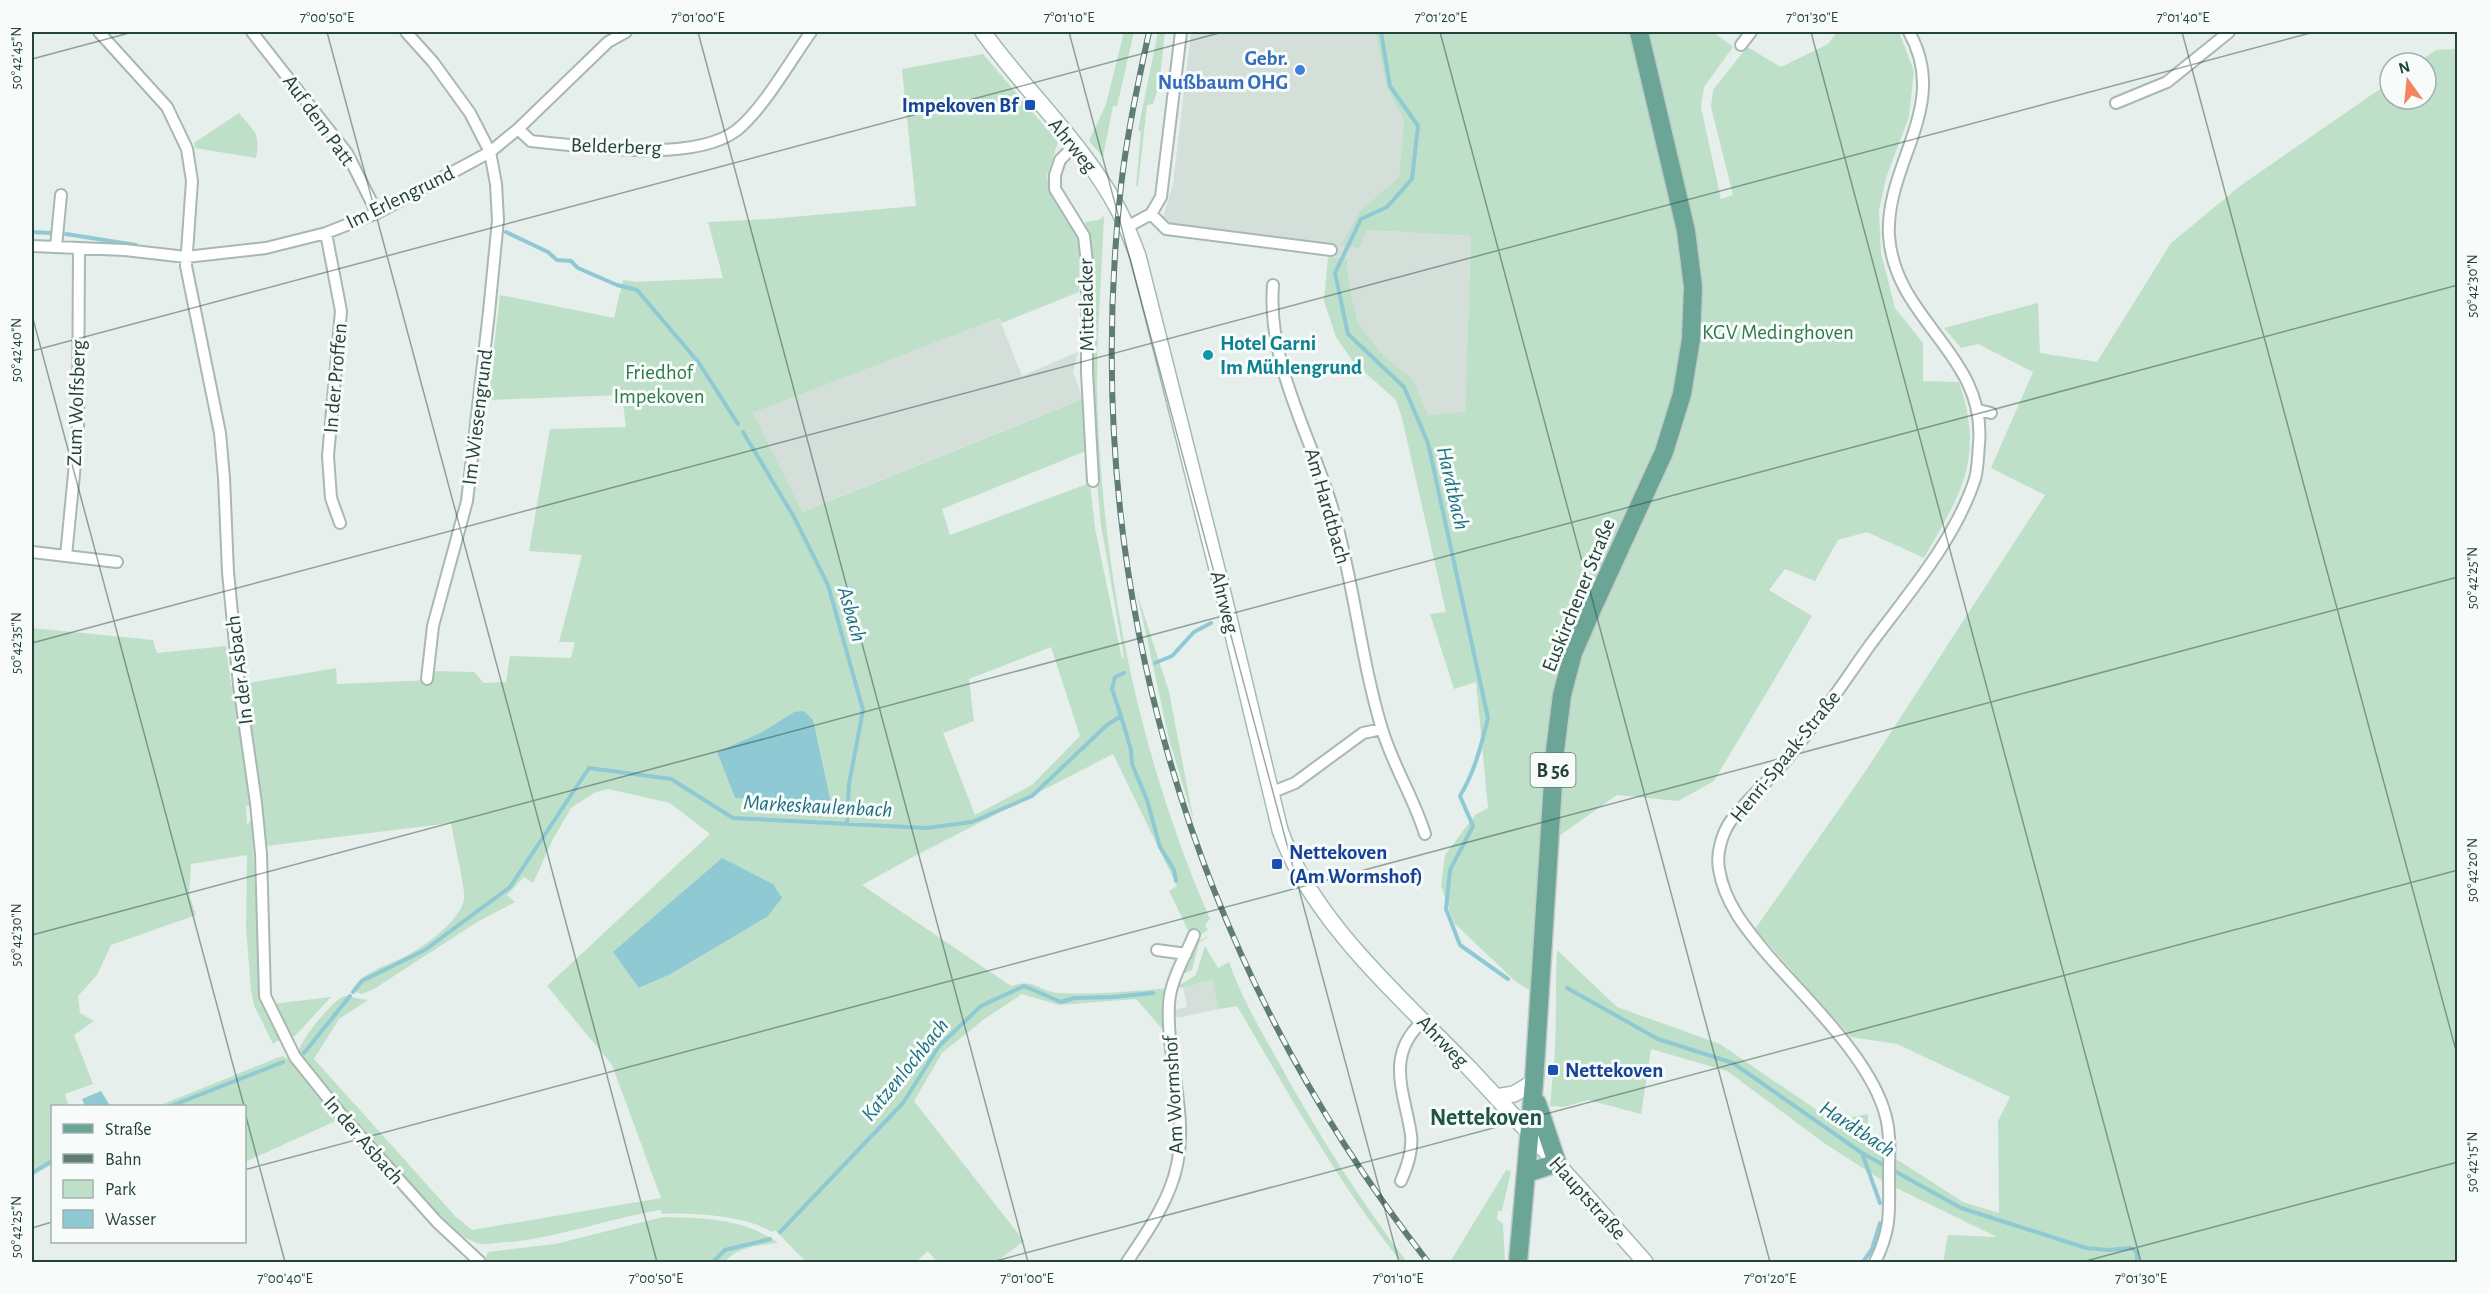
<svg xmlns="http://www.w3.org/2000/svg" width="2489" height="1294" font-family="'Alegreya Sans',sans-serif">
<rect width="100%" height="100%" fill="#e6efeb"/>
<path fill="#d4dfda" d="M1191,32H1375L1387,88L1404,120L1399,177L1361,210L1367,230L1471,236L1465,413L1428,415L1413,379L1385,357L1358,323L1349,284L1347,259L1328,257V250L1161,224L1173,184Z
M999,318L1022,376L1078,352L1073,372L1083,399L801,512L753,413Z
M1212,980L1219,1009L1177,1018L1174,1010L1187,1007L1183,987Z"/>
<path fill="#bfe0c8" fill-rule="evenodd" d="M1124,32H1134L1117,106H1113L1103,157L1089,141L1106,104Z
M1158,32H1165L1159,86L1153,104L1147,105L1138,186H1136L1141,132L1138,130Z
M1375,32H1713L1733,47L1704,87L1701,107L1721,199L1733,195L1711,107L1713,90L1747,47L1781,67L1828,44L1837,32H1899L1914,71L1909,117L1886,178L1879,210L1881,253L1895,308L1923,343V381L1959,382C1985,459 1961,493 1924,558L1867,532L1838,540L1815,581L1785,569L1769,590L1812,616L1714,781L1678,801L1617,795L1549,843L1540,997L1515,981L1454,923L1441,886L1445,855L1475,815L1488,808L1476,682L1454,689L1430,614L1446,612L1402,418L1396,400L1354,363L1336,337L1324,301L1328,257L1347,259L1349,284L1358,323L1385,357L1413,379L1428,415L1465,412L1471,236L1367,230L1359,248L1341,245L1361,210L1399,177L1404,120L1387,88Z
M2457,49V1262H1943L1948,1235L1997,1237L1886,1183L1824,1143L1727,1071L1651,1049L1641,1114L1588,1100L1564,1107L1550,1106L1553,1074H1556L1557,1065L1554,1064C1557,1026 1555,988 1557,950L1617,1007L1720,1044L1833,1121L1868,1114V1146L1901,1162L1963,1202L1999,1213L1998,1121L2010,1097L1897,1044L1851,1037L1755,929L1865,772L2045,495L1991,468L2033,372L1978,344L1961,348L1944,328L2038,303L2040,353L2097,362L2171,243L2240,186L2390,82V99H2426V63H2417L2436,50Z
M983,54L1058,142L1047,176L1051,193L1080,237L1079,292L1002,323L999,318L753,413L802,512L1083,399L1086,451L942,509L950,535L1090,483L1095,528L1122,659L1124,657L1101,525L1094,452L1091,371L1092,244L1085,222L1099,220L1104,216C1102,272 1097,328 1097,384C1100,566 1137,752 1210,919L1205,925L1208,930L1198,936L1189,932L1169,891L1177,886L1113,754L911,858L862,885L1011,986C1037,978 1037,992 1060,993C1096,995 1133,991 1169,988L1165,1032L1136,999L1059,1005L1022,994L983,1020L942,1053L914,1101L1024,1241L996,1262H937L928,1251L916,1262H806L775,1230L772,1232C747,1216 692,1212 662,1214L661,1210C610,1218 561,1237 509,1242C500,1242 490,1245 481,1244C442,1240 327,1089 298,1054C299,1041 332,1001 344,996L368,1000L339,1019L314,1059L456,1217L472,1230L661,1198L612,1065L547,986L710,834L670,803L608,789L594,793L571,808L552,841L533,883L524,877L507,895L515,902L477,922L374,989L362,994L356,992L353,988C365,971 386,966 404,957C423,947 468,917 464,892C461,869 455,846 451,823L266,846L261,803L246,806L247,824L252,820L259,981L263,1005L279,1040L273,1044L254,1005L251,990L246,929L247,855L191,864L189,894L196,915L111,945L97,975L78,996L80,1013L94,1021L74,1035L93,1084L65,1094L69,1106H52V1164L32,1176V628L153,640L157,653L226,646L231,686L336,668L337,684L433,680L434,671L474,672L484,683L506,682L510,656L571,658L575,642H559L582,555L529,551L550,429L626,427L622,395L488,400L500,295L614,318L623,280L635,282L723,278L708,222L769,219L916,206L902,69ZM1051,647L1080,736L1032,785L975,815L943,733L974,721L969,679ZM794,712L735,798L717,752L762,732ZM767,917L669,975L640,988L613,952Z
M239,113C254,131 261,133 256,158L195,148L194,143Z
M1137,593L1169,692L1194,822L1169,739Z
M1210,935L1199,943L1192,970L1183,974L1195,943Z
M1205,946L1218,968L1229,962C1241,997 1260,1029 1278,1061C1316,1131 1359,1199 1407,1262H1401C1337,1182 1289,1094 1237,1006L1219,1009L1212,980L1180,988L1178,986L1196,975Z
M331,997L295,1036L290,1037L272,1004Z
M282,1056L292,1060L340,1119L245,1162L244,1106H158Z
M1506,1170L1511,1171L1502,1211H1498L1497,1219L1503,1224L1505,1262H1450Z
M663,1217C703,1218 744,1218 778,1243C759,1245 737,1247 725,1262H488L486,1257L488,1252L555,1244Z"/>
<path fill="#8ec9d4" d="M804,711L813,720L831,803L735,798L717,752L762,732L794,712Z
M722,858L773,884L782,898L767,917L669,975L639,988L613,952Z
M101,1091L110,1106H85L82,1099Z"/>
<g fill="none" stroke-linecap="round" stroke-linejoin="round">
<path stroke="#8ec9d4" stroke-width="4" d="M1381,32L1390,86L1418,126L1412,179L1387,207L1361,219L1335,273L1348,334L1404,387L1428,443L1488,718C1481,746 1475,771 1460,796L1473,826L1450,870L1446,909L1460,945L1508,979
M32,232L51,233
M506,232L548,252L557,260L571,261L578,268L617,285L637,290L699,363L738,424
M66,234L136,245
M743,432L794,517L828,585L863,710L849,784L847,824
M1155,663L1172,656L1194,632L1211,623
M1121,716L1131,750L1132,764L1147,800L1160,847L1174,870L1176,881
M1567,988L1658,1039L1733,1063L1862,1153L1961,1208L2086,1248L2109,1250L2131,1248L2137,1252V1262
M353,992L362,981L425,950L510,887L589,768L671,779L733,818L926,828L972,822L1032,796L1107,725L1121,716L1112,689L1115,677L1124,673
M304,1053L350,996
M171,1106L283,1062
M1862,1153L1880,1203
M32,1173L52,1161
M780,1232L903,1103L939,1046L981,1006L1024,986L1061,1002L1074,998L1113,997L1153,993
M713,1262L725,1250L770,1239
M1863,1262L1872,1249L1880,1223"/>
<g stroke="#a8b8b2" stroke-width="14">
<path id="street" d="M99,32L167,107L187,149L192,181L186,266L220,433L224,478L228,572L239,685L256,803L261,854L265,996L295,1057L344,1118L437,1222L480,1262
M252,32L347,153L377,213
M406,32L433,62L470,113L490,152L496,184L498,220L489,312L467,501L433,626L427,679
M1741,45L1751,32
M2116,103L2167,82L2229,32
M518,129L531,141C584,146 693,164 737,130C764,108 790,61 811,32
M1075,145L1060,160L1055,175V189L1084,236L1087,263V372L1093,481
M1151,214L1166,229L1331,250
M1127,227L1151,214L1161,197L1181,32
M326,233L341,311L328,456L331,498L340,523
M32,246L125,250L186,257L266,248L326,233L377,213L490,152L518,129L608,42L626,32
M56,247L61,195
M1273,285C1267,363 1310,434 1332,507C1354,580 1360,657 1382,729C1393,766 1414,798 1425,834
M1978,410L1991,413
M32,552L117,562
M66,556L78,433L79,249
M1270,793L1295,783L1363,733L1382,729
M1157,950L1186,954
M1401,1181C1407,1167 1413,1151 1411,1135C1405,1093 1384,1056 1423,1021
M1127,1262C1147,1232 1170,1200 1177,1165C1188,1112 1166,1058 1169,1004C1170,981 1185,957 1194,935
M1875,1262C1892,1228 1889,1210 1889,1174C1889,1155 1891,1136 1886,1117C1872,1060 1806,999 1767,954C1746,929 1724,902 1719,869C1716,854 1722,834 1730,822C1747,799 1769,781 1787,759C1817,723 1843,683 1870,645C1908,594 1955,540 1975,479C1978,468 1978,455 1979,444C1987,355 1895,321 1889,236C1885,163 1951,106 1909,32"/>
</g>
<g stroke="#a4bbb3" stroke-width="18">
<path id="secondary" d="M983,32C1026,92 1083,143 1118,209C1126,224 1132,240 1138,256L1221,585L1280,830C1312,922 1404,1000 1471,1070C1530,1133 1588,1198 1645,1262
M1496,1097L1514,1094L1534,1082"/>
</g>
<g stroke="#c2cac8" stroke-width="21">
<path id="primary" d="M1527,1173L1557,1163L1537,1103
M1518,1262L1534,1082L1555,751L1562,695L1573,653L1593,607L1664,452L1682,394L1691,339L1693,287L1686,231L1639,32"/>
</g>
<use href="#street" stroke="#fff" stroke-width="10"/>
<use href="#secondary" stroke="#fff" stroke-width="15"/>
<use href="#primary" stroke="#6aa596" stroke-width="18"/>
<g stroke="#5f7d75" stroke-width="6">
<path id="rail" d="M1149,32C1138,83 1127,134 1121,186C1078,575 1187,954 1428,1262"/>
</g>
<use href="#rail" stroke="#f7fbf9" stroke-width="4" stroke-dasharray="11" stroke-linecap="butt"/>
</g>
<path fill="none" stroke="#24423a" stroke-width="1.5" stroke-opacity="0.45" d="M327,32L657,1262M698,32L1028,1262M1069,32L1399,1262M1440,32L1770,1262M1811,32L2141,1262M2182,32L2458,1058M32,59L133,32M32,315L244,1106M32,351L1223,32M32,643L2314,32M32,935L2458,285M244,1109L285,1262M244,1170L2458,577M32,1228L52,1222M992,1262L2458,870M2082,1262L2458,1162"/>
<circle fill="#3f7fe0" stroke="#f7fbf9" stroke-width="2" cx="1300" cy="70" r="6"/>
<g fill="#1a4fb4" stroke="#f7fbf9" stroke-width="2">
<rect x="1024" y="99" width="12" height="12" rx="3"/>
<rect x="1271" y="858" width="12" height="12" rx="3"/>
<rect x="1547" y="1064" width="12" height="12" rx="3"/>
</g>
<circle fill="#0f9aa8" stroke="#f7fbf9" stroke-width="2" cx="1208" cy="355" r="6"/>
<g text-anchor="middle" stroke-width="6" stroke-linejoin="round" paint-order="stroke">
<rect fill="#f7fbf9" stroke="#637a73" stroke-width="1.5" x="1530.5" y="753" width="45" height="34" rx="4.5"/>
<g font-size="20" font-weight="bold" fill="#24423a">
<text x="1553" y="777">B 56</text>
</g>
<g font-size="21" font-weight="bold" fill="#366cbe" stroke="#f7fbf9" text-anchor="end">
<text x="1288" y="65">Gebr.<tspan x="1288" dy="24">Nußbaum OHG</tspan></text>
</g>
<g font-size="21" font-weight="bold" fill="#164399" stroke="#f7fbf9" text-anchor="start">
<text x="1018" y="112" text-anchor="end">Impekoven Bf</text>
<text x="1289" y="859">Nettekoven<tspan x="1289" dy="24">(Am Wormshof)</tspan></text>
<text x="1565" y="1077">Nettekoven</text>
</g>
<g font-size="21" fill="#24423a" stroke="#f7fbf9">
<text transform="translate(319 120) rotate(54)" y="7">Auf dem Patt</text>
<text transform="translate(1073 145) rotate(51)" y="7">Ahrweg</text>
<text transform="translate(616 146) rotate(2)" y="7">Belderberg</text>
<text transform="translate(400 197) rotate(-26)" y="7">Im Erlengrund</text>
<text transform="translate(1086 305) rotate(-91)" y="7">Mittelacker</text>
<text transform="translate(335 378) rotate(-85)" y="7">In der Proffen</text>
<text transform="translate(76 403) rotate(-88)" y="7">Zum Wolfsberg</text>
<text transform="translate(477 417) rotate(-83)" y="7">Im Wiesengrund</text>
<text transform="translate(1328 506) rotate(74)" y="7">Am Hardtbach</text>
<text transform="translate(1578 595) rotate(-68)" y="7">Euskirchener Straße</text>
<text transform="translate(1225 602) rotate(76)" y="7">Ahrweg</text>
<text transform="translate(239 670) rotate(-97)" y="7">In der Asbach</text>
<text transform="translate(1785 756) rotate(-51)" y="7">Henri-Spaak-Straße</text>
<text transform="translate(1443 1041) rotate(46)" y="7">Ahrweg</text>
<text transform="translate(1173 1095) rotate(-93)" y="7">Am Wormshof</text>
<text transform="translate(364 1140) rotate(49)" y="7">In der Asbach</text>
<text transform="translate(1588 1198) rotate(48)" y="7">Hauptstraße</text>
</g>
<g font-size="21" fill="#2d7a4b" stroke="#f7fbf9">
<text x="1778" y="339">KGV Medinghoven</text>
<text x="659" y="379">Friedhof<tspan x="659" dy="24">Impekoven</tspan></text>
</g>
<g font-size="21" font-weight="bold" fill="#0d838f" stroke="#f7fbf9" text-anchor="start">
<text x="1220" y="350">Hotel Garni<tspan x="1220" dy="24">Im Mühlengrund</tspan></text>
</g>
<g font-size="22" font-style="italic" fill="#1c6f80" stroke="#f7fbf9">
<text transform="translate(1454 488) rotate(77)" y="8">Hardtbach</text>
<text transform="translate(853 614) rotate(74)" y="8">Asbach</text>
<text transform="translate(818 805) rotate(3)" y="8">Markeskaulenbach</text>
<text transform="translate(904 1069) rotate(-51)" y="8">Katzenlochbach</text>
<text transform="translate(1858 1128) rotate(33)" y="8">Hardtbach</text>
</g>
<g font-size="24" font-weight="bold" fill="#1f5548" stroke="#f7fbf9">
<text x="1486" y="1125">Nettekoven</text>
</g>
</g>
<rect width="2489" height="1294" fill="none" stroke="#f7fbf9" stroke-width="66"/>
<rect x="51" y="1105" width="195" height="138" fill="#f7fbf9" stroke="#a3b1ad" stroke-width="1.5"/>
<rect x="63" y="1124" width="30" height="9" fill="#6aa596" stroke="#a3b1ad" stroke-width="1.5"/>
<text x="105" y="1135" font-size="18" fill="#24423a">Straße</text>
<rect x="63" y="1154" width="30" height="9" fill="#5f7d75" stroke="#a3b1ad" stroke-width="1.5"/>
<text x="105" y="1165" font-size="18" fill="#24423a">Bahn</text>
<rect x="63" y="1180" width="30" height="18" fill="#bfe0c8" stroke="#a3b1ad" stroke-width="1.5"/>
<text x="105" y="1195" font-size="18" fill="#24423a">Park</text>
<rect x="63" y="1210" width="30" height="18" fill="#8ec9d4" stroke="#a3b1ad" stroke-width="1.5"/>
<text x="105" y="1225" font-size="18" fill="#24423a">Wasser</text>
<g transform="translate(2408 81) rotate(345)"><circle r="28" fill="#f7fbf9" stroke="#a3b1ad" stroke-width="1.5"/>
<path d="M0-4.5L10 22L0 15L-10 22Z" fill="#f4845f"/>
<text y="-9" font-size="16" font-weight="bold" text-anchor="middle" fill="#24423a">N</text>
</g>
<rect x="33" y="33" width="2423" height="1228" fill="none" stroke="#24423a" stroke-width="2"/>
<g font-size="15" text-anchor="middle" fill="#24423a">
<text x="327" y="22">7°00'50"E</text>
<text x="698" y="22">7°01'00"E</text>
<text x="1069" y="22">7°01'10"E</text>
<text x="1441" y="22">7°01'20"E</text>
<text x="1812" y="22">7°01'30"E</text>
<text x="2183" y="22">7°01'40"E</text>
<text transform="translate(16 58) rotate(-90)" y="5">50°42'45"N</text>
<text transform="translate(2472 286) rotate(-90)" y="5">50°42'30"N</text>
<text transform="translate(16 350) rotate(-90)" y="5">50°42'40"N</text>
<text transform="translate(2472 578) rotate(-90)" y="5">50°42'25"N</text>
<text transform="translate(16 643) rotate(-90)" y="5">50°42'35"N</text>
<text transform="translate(2472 870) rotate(-90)" y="5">50°42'20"N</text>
<text transform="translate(16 935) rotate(-90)" y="5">50°42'30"N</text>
<text transform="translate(2472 1162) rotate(-90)" y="5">50°42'15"N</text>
<text transform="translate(16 1227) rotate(-90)" y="5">50°42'25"N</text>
<text x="285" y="1283">7°00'40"E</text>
<text x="656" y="1283">7°00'50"E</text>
<text x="1027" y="1283">7°01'00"E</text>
<text x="1398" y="1283">7°01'10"E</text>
<text x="1770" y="1283">7°01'20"E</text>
<text x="2141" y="1283">7°01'30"E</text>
</g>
</svg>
